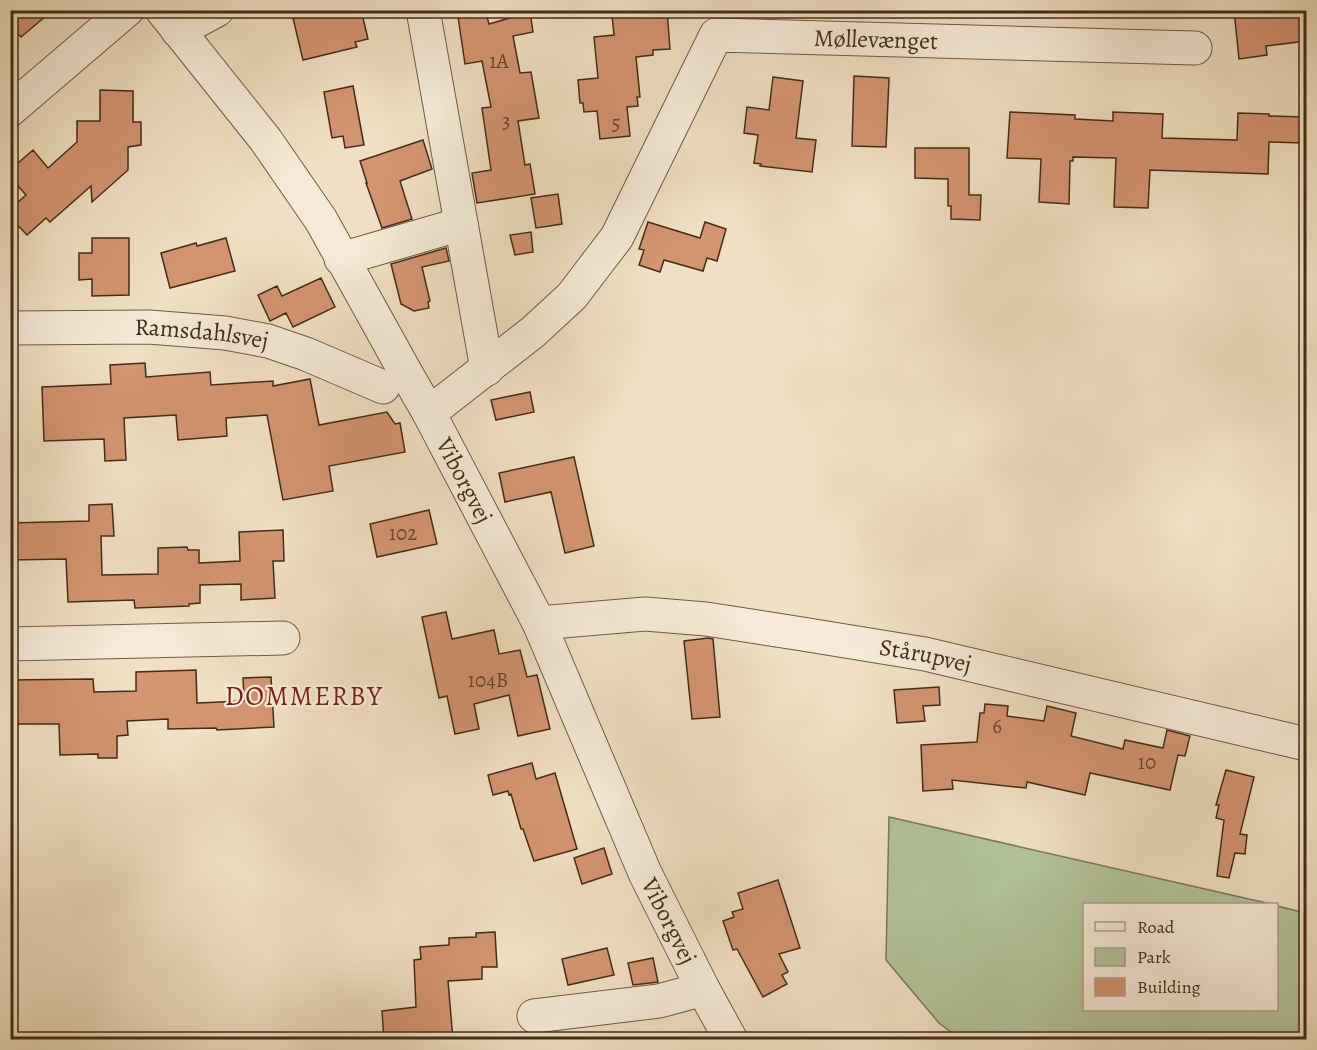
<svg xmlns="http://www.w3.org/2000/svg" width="1317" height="1050" font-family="Alegreya,serif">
<rect width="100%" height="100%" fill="#f0dfc2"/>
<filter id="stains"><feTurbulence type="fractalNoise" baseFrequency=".00333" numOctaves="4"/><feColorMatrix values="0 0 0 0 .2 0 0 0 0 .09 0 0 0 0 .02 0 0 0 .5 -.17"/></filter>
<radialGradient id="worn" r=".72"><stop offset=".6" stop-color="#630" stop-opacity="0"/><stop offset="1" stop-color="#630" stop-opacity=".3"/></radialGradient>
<path fill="#b2c399" stroke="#7a7858" stroke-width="1.5" d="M889,817L1271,904H1084V1010H1276L1277,906L1306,913V1039H960L939,1023L886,960Z"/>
<path fill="#d39471" stroke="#432d17" stroke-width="1.5" d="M10,10H53L21,37L10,25Z
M326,10H361L368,39L355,42L357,47L303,60L293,18Z
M457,10H485L489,24L530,12L533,32L513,36L520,73L531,72L539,118L518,121L525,165L530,164L535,194L477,203L472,173L491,170L482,108L491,107L482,61L465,64Z
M627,10H667L670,49L653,50V55L636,57L640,97H637L638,106L627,107L630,136L600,139L597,111L584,112L583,103H580L578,80L598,78L594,37L614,35L612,15L627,14Z
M1234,10H1276L1277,13L1306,10V41L1266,46L1267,55L1239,59Z
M854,76L889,78L886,147L852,146Z
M773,77L803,81L796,138L816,140L812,172L760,166L761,164L754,163L758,135L744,133L747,107L769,110Z
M353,86L364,145L345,148L343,136L332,138L324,92Z
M100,90L133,91V122H141V145L128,147V170L92,202L91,186L50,222L46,218L27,235L10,217V209L26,195L10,177V170L33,150L48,168L77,142V121H100Z
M1010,112L1075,115V119L1113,121V112L1163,114L1162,138L1237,140L1238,113L1269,114V116L1305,117L1304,143L1269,142L1268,174L1150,170L1148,208L1114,207L1116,158L1073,157V161H1070L1069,204L1039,202L1041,159L1007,158Z
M423,140L432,169L400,181L412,219L382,228L366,183H367L360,161Z
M915,148H969V195H981L980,220L951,219V206H948V179L915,178Z
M558,194L562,224L536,228L531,198Z
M648,222L700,238L705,222L726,229L717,261L707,258L703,271L664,260L660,272L639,265L644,250L639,249Z
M531,232L533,252L515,255L510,235Z
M92,238H129V295L92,296V279L79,280V253H92Z
M226,238L235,271L170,288L161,253L196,243L197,246Z
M446,248L449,261L422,267L430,301L428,302L429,308L414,311L401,304L391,264Z
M321,278L335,307L293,327L286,313L270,321L258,295L277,286L282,296Z
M145,363L146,377L210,372L211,385L273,381V386L310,379L319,425L387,412L395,424L400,423L405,452L329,466L333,491L283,500L267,415L226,418L227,436L178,440L176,415L124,418L126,460L105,461L104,439L44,441L42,387L111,384L110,365Z
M530,392L534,412L496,420L491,400Z
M574,457L594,546L565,553L551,492L505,502L499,473Z
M112,504L114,536H101L102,575L158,574V548L187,547L188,550H199V563L240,561L239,532L283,530L284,561H273L275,598L241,600V584L200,585V603L189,604V606L135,608L134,600L68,602L66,559L10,560V523L89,521V505Z
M429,510L437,544L377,557L370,524Z
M446,612L452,639L494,630L499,654L520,650L527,677L537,675L550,729L518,736L509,695L474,704L479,729L455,734L447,696L439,698L422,617Z
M708,638L713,639L720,717L692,719L684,641Z
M196,670L197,703L244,701L243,678L271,677L274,727L217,730L216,728L168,729V719L127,721L128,735L117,736V758H98V754L60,755L59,724H10V680L93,679L94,692L136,691V672Z
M939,687L940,705L923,706L925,721L897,723L894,690Z
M985,704L1008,706L1007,716L1044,721L1047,706L1076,713L1071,736L1123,749L1125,740L1163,748L1167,730L1190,736L1185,756L1178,755L1170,790L1090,773L1085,795L1027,782L1026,788L952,780L953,789L923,791L921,745L977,742L980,713H984Z
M532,763L536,779L555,773L577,849L534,861L523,829H521L511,794L509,795L508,791L493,795L488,775Z
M1226,770L1254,777L1240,834L1247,835L1245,854L1235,853L1229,878L1217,876L1224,820L1216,818L1219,805H1216Z
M604,848L612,874L582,884L574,858Z
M778,880L800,948L779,954L788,972L782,975L787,984L763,997L737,949L733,950L723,921L734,917L732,912L743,909L738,893Z
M495,932L497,967H482V979L448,981L453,1040H384L382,1011L416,1007L414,960L421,959L420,947L449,945V938L476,937V933Z
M607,948L614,975L568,985L562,959Z
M653,958L658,982L633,985L628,963Z"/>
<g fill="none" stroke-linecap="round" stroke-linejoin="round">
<g stroke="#6e5a42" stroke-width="35">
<g id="minor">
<path id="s1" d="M162,10L265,139L321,220L407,375L429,413L539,623L645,873L703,989L731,1040"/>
<path d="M423,10L487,369"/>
<path d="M178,31L217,10"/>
<path d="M10,110L127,10"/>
<path d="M341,259L461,224"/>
<path id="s2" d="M10,328L149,327L225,333L268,341L306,354L383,387"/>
<path id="s3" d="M429,413L533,332L572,296L617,237L716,35L1195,48"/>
<path id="s4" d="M539,623L645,614L706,619L796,633L925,654L1306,744"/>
<path d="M10,644L283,638"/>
<path d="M534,1016L659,1001L703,989"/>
</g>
</g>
<use href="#minor" stroke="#f5ead7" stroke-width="33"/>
</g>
<g text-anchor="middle" stroke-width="4.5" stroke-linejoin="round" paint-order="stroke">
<g font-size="21" fill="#67472e">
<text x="499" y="68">1A</text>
<text x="506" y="128">3</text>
<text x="616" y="130">5</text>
<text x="403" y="540">102</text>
<text x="488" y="687">104B</text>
<text x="997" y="733">6</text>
<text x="1147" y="769">10</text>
</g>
<g font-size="24" fill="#432d17" stroke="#f5ead7">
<text dy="8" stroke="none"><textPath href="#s3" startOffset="644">Møllevænget</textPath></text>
<text dy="8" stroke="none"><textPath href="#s2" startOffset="192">Ramsdahlsvej</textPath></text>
<text dy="8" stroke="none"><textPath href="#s1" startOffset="561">Viborgvej</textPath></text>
<text dy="8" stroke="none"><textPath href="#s4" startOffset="390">Stårupvej</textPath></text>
<text dy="8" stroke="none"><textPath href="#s1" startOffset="1047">Viborgvej</textPath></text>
</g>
<g font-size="27" letter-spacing="1.5" fill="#7a1f14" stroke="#f5ead7">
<text x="304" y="705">DOMMERBY</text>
</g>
</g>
<rect width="1317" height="1050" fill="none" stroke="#f0dfc2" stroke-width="36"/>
<rect x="12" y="12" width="1293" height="1026" fill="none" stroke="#432d17" stroke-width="3"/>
<rect x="18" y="18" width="1281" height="1014" fill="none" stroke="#432d17" stroke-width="1.5"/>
<rect x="1083" y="903" width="195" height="108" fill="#f5ead7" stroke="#ae9e8a" stroke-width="1.5"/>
<rect x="1095" y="922" width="30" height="9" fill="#f5ead7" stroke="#ae9e8a" stroke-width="1.5"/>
<text x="1137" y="933" font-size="18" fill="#432d17">Road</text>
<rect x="1095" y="948" width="30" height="18" fill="#b2c399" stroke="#ae9e8a" stroke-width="1.5"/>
<text x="1137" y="963" font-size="18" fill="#432d17">Park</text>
<rect x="1095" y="978" width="30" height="18" fill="#d39471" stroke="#ae9e8a" stroke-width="1.5"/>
<text x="1137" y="993" font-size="18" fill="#432d17">Building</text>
<rect width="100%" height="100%" filter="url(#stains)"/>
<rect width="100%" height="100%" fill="url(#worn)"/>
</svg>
